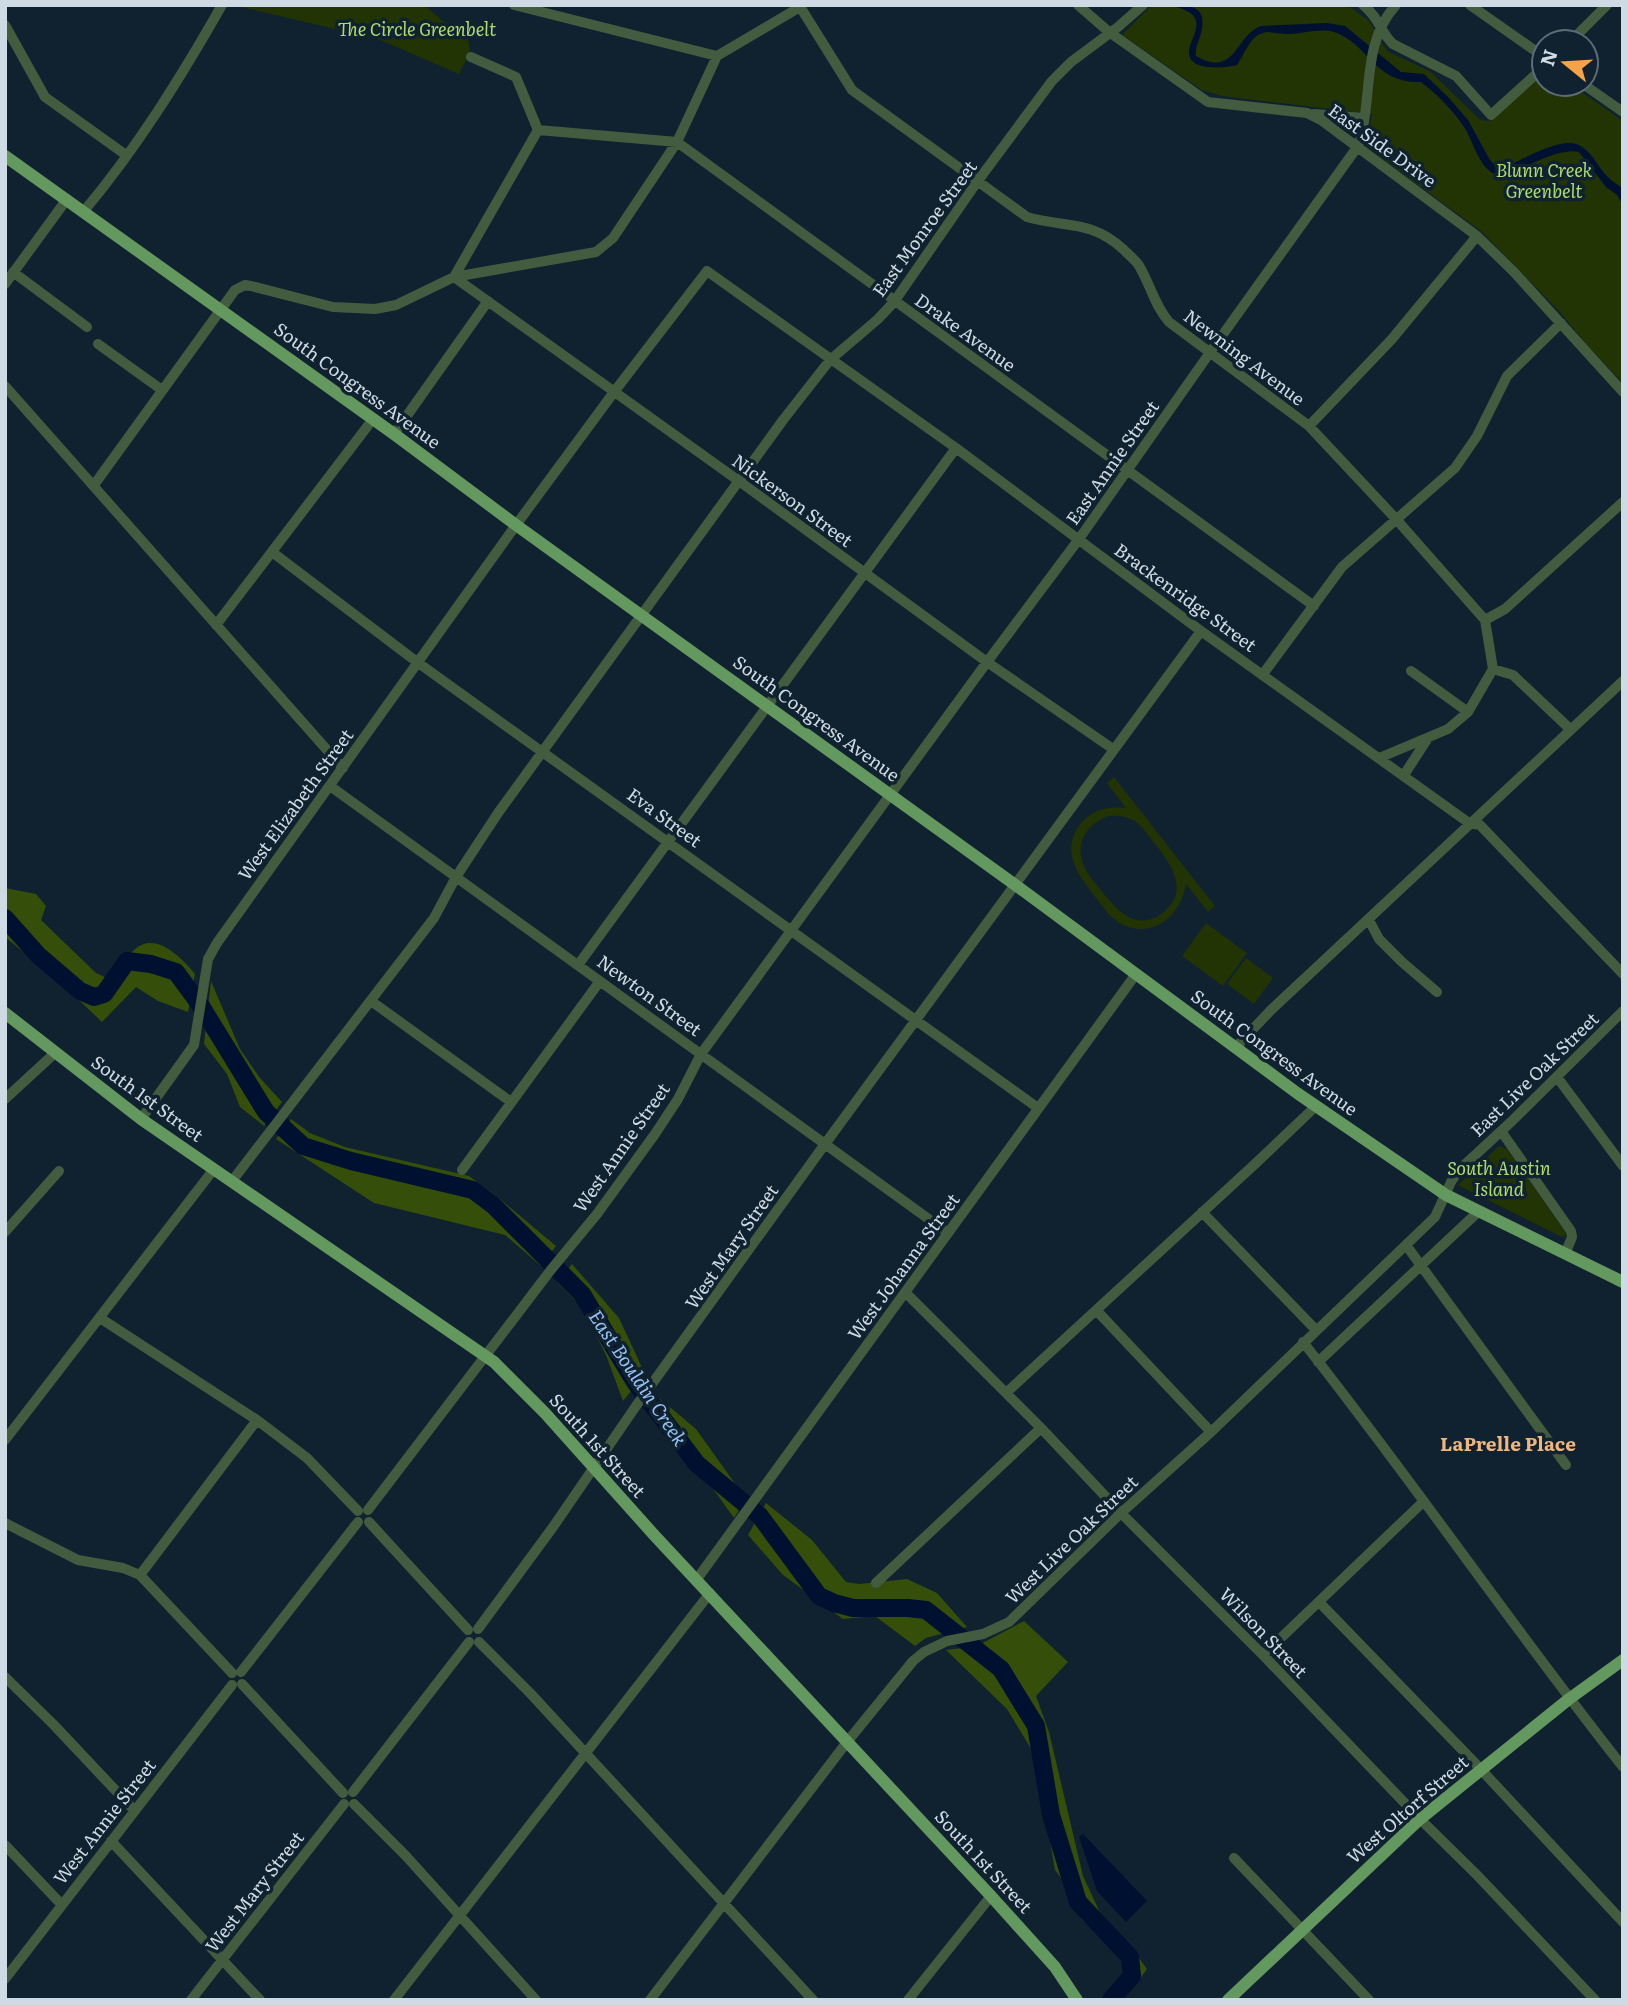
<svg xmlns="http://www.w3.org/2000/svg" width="1628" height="2005" font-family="Literata,serif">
<rect width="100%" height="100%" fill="#10222f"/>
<path fill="#223403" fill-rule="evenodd" d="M238,5H424L443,21L467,33L470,52L459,74L378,39L237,6Z
M1152,5H1343L1353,9L1369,21L1387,51L1431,72L1480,120L1490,121L1544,73V84H1570L1623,121V383L1586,344L1561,313L1481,231L1366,147L1372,114L1222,96L1202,90L1122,35Z
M1114,777L1215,906L1208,912L1186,884C1181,916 1152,941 1119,923C1110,917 1104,908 1097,899C1079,876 1058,850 1082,822C1094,809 1109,806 1126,808L1107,783ZM1109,816C1118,815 1127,816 1135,821C1143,827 1149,837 1156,845C1171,865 1189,889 1165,911C1137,935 1116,909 1099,888C1094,881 1087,874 1084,866C1074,844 1087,823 1109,816Z
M1206,923L1247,953L1223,986L1182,956Z
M1246,958L1273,978L1254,1004L1227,984Z
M1499,1146L1507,1149L1566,1233L1565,1236L1562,1237L1458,1185Z"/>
<path fill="#354e0a" d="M5,888L36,894L46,906L41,920L96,973L109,979C118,970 125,958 135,949C156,931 182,958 195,974L188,1012L158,1001L136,987L102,1022L59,981L5,937Z
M211,981L240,1049L260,1078L282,1102L264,1126L240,1107L227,1074L204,1044Z
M291,1119L310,1133L345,1147L469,1176L494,1194L556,1246L541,1266L505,1235L374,1203L276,1139Z
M572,1264L619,1318L645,1374L623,1401L606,1355L582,1307L557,1282Z
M659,1398L696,1429L746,1499L734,1518L681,1444L652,1413Z
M766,1503L812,1540L846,1582L859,1584L907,1579L937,1593L967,1627L926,1638L915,1646L875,1616L843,1619L783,1575L748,1535Z
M1024,1621L1068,1662L1036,1696L1049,1732L1083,1876L1103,1919L1136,1954L1147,1969L1139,1980L1121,2000H1113V1993C1122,1982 1132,1973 1126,1958L1081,1919L1075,1897L1055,1870L1038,1773L1033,1752L1007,1709L946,1650L977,1646Z"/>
<path fill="#001030" d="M1170,5C1191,5 1208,6 1201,33C1199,41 1195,47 1196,56C1236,79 1235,35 1261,26L1327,23L1345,26L1401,72L1424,74L1449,98L1468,120L1490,160L1497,167L1505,168C1519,160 1560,138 1576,144C1592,149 1598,169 1610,179C1614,183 1619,185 1623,189V205L1617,195L1606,187L1579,152C1564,148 1537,161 1522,168C1516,170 1508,175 1501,175C1499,175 1493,174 1491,172C1479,164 1473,143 1466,130C1454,111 1439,96 1421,82C1374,84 1368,43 1334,32C1320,28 1305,33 1291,34C1284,34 1276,33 1269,32C1251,32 1246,52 1237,65C1224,68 1187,72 1189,51C1190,41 1200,28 1195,18C1191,10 1178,8 1170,5Z
M1083,1834L1147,1901L1126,1922L1097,1891L1079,1837Z"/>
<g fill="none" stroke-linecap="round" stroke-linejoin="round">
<path stroke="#001030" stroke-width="18" d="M5,918L38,955L80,991L94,997L104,994L127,961L151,964L176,972L201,1006L266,1112L303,1146L351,1161L473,1190L493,1205L582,1294L635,1382L697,1464L760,1516L819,1596L834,1603L853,1608H908L926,1610L1001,1669L1036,1726L1051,1815L1078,1902L1130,1957L1132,1976L1111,2000"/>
<path stroke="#435c40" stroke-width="10" d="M514,5L717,56
M799,5L852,90L1027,217C1064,228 1090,219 1123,249C1128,254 1134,259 1138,264C1150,283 1154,305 1169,322L1309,426L1396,519L1485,620L1493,669L1513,675L1570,729
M1078,5L1109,32L1208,102L1307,113L1321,120L1477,236L1514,272L1623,392
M1363,5C1379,17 1380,32 1393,44L1456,76L1491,115L1544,67
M1470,5L1544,57
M5,25L45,97L126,155
M1570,42L1607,5
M1583,84L1623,112
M1314,114L1364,118
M538,130L677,142L1314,606
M84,211C137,148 181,77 222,5
M13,272L87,327
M454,277L739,481L987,662L1113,749
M454,277L596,252L613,238L677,142L717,56L800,7
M5,284L67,199
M98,344L162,390
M5,386L343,768
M1309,426L1392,339L1477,236
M394,434L488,301
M94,485L235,290L245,285L251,286L333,307L375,309L396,305L454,277L538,130L516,77L471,57
M272,552L417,662L1038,1108
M1485,620L1505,609L1623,502
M216,625L373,419
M1411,671L1468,712
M1263,674L1342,567L1455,468L1477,436L1507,376L1561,323
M1379,758L1448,729L1468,712L1493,669
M1404,775L1428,738
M330,786L948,1233
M1369,920L1379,939L1402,962L1437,992
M578,965L956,448
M371,1001L511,1102
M1235,1048L1271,1010L1623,681
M1557,1077L1623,1166
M5,1099L56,1052
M141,1119L194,1045L208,959L217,943L516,525L614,392L707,271L956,448L1201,631L1469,823L1480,825L1623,974
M1501,1131L1571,1231L1572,1237L1565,1254
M462,1170L600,981
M232,1181L434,918L456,877L498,813L783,420L830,360L878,319L894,302L977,182L1052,81L1071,62L1118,27L1143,5
M1202,1212L1316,1330
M5,1232L59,1171
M1406,1245L1566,1465
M905,1292L1041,1428L1121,1513L1263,1655L1420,1819L1477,1875L1595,2000
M1097,1311L1211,1432
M100,1318L257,1420L307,1458L358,1511
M1303,1342C1413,1481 1513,1628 1623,1767
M1318,1362L1478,1212
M1006,1393L1255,1164L1316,1106
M5,1440L214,1169
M368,1510L550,1271L597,1214L655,1134L678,1099L701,1054L987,662L1079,539L1211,351L1358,146C1374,100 1360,44 1396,5
M369,1522L468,1630
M5,1523L78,1560L123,1568L140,1575L232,1673
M140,1575L257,1420
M697,1579L1136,974
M876,1583L1041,1428
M1319,1602L1474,1762L1623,1922
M478,1629L553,1527L636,1406L825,1144L1201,631
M479,1642L531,1694L813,2000
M1263,1655L1423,1502
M241,1672L358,1522
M5,1677L53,1724L134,1810
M242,1684L343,1793
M353,1792L469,1642
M354,1804L406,1856L536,2000
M111,1841L260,2000
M5,1845L61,1904
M1234,1858L1369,2000
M5,1979L232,1685
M191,2000L344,1804
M394,2000L710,1593
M650,2000L847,1742L913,1661L924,1652L947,1641L983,1634L1009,1622L1121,1513L1211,1432L1435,1217L1451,1182L1459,1170L1512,1121L1623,1011
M908,2000L991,1896"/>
<path stroke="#63985e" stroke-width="12" d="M5,156L394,434L516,525L1025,892L1297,1093L1446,1195L1623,1282
M5,1013L141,1119L494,1362L545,1413L655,1536L991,1896L1055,1967L1077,2000
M1228,2000L1420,1819L1569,1699L1623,1660"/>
</g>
<g text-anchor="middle" stroke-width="7" stroke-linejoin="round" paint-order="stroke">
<g font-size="18" font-style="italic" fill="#addc6d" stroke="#10222f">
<text x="417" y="36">The Circle Greenbelt</text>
<text x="1544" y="177">Blunn Creek<tspan x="1544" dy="21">Greenbelt</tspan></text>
<text x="1499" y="1175">South Austin<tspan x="1499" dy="21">Island</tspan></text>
</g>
<g font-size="18" fill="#cfdbe4" stroke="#10222f">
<text transform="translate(1382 146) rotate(36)" y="6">East Side Drive</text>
<text transform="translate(925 229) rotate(-54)" y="6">East Monroe Street</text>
<text transform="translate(965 333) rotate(36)" y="6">Drake Avenue</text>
<text transform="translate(1244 358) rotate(37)" y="6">Newning Avenue</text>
<text transform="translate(357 386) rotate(36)" y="6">South Congress Avenue</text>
<text transform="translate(1113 463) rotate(-55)" y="6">East Annie Street</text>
<text transform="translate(792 501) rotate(36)" y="6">Nickerson Street</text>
<text transform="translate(1185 598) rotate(36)" y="6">Brackenridge Street</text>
<text transform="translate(816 719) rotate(36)" y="6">South Congress Avenue</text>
<text transform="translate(296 805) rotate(-54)" y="6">West Elizabeth Street</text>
<text transform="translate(664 818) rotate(36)" y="6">Eva Street</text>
<text transform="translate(649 996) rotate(36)" y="6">Newton Street</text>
<text transform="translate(1274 1053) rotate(36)" y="6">South Congress Avenue</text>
<text transform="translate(1535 1075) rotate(-44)" y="6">East Live Oak Street</text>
<text transform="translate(147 1099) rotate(36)" y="6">South 1st Street</text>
<text transform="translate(622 1148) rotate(-55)" y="6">West Annie Street</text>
<text transform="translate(732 1247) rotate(-55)" y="6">West Mary Street</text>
<text transform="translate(904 1267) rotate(-54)" y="6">West Johanna Street</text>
<text transform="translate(597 1446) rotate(48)" y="6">South 1st Street</text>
<text transform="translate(1072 1540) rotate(-44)" y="6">West Live Oak Street</text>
<text transform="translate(1263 1633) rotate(46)" y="6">Wilson Street</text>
<text transform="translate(1408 1810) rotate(-41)" y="6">West Oltorf Street</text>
<text transform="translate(105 1822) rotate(-52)" y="6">West Annie Street</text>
<text transform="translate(983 1862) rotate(47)" y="6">South 1st Street</text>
<text transform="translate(255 1892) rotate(-52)" y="6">West Mary Street</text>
</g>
<g font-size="19" font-style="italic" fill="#97c2f8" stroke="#10222f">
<text transform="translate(638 1378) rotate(56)" y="7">East Bouldin Creek</text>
</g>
<g font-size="19" font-weight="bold" fill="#f1b67d" stroke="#10222f">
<text x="1508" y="1451">LaPrelle Place</text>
</g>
</g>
<rect width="1628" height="2005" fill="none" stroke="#cfdbe4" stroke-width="14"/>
<g transform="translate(1565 63) rotate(288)"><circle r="33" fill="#10222f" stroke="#5c6c77" stroke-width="2"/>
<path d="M0-5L12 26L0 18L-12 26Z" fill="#f6a248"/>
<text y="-10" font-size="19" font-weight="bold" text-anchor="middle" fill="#cfdbe4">N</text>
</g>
</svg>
